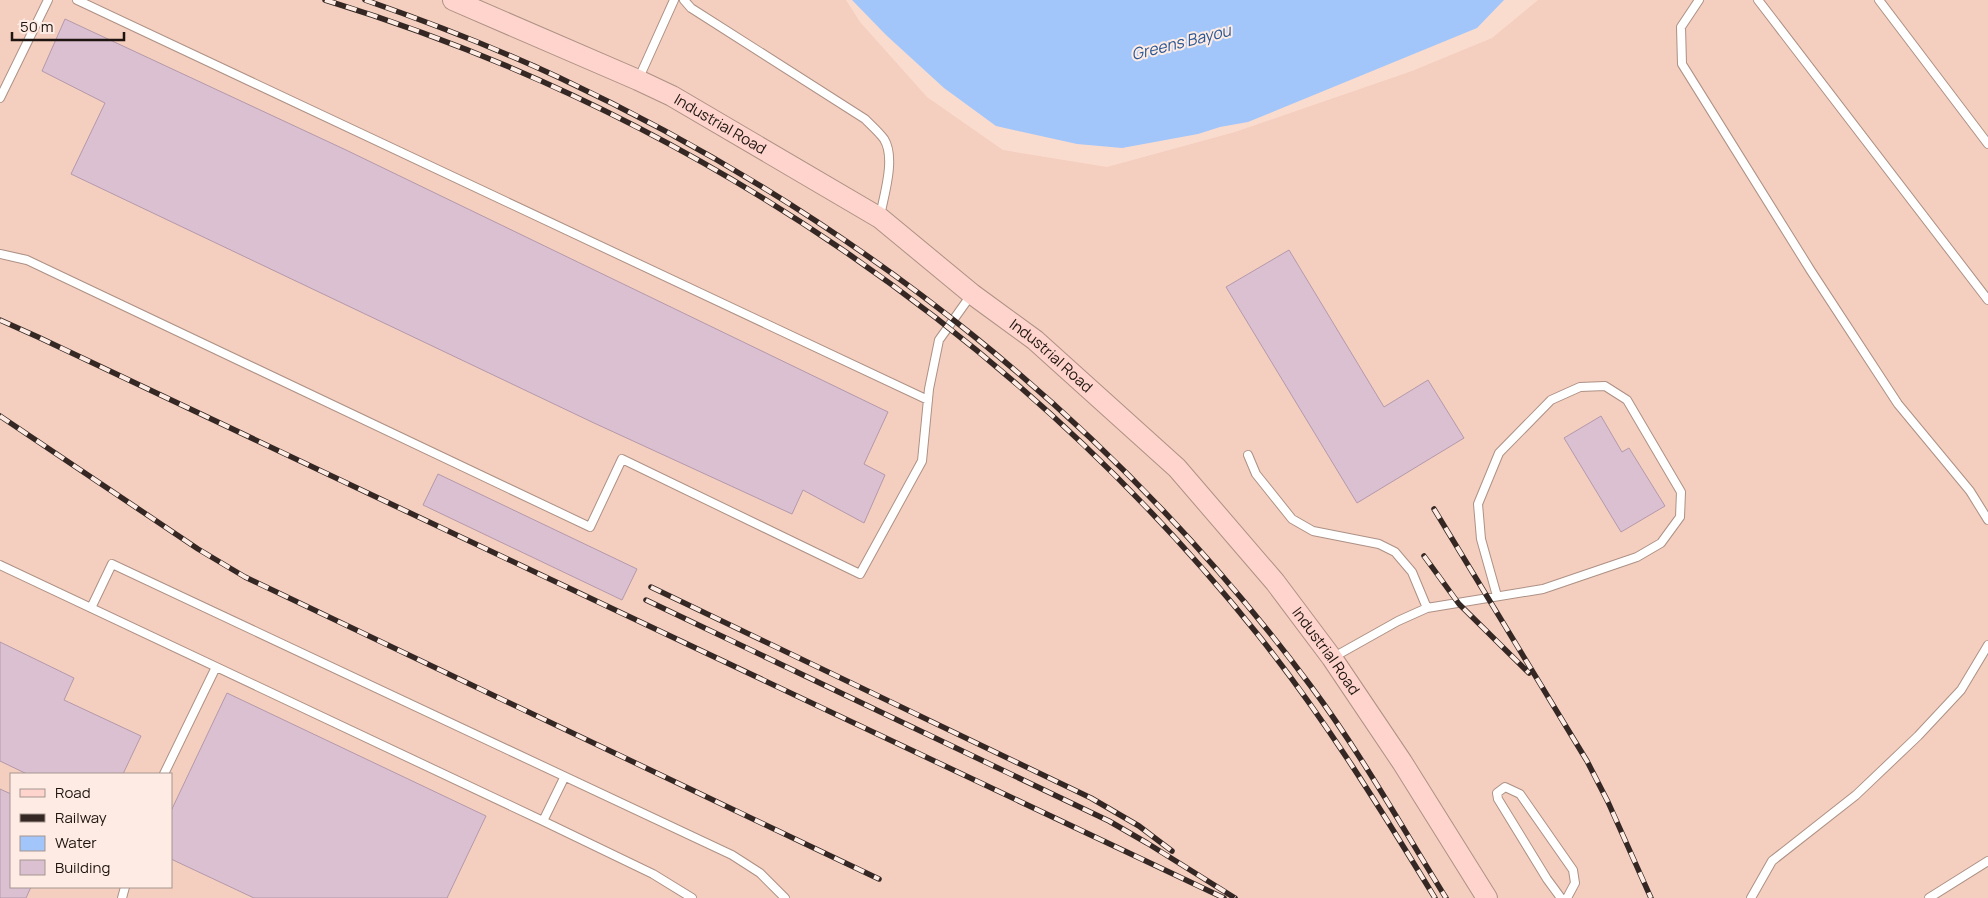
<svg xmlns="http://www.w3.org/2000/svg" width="1988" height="898" font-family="Manrope,sans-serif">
<rect width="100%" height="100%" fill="#fadccf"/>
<path fill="#f4cebe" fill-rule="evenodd" d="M0,0H846L860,22L927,97L1003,150L1107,167L1235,132L1412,71L1492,38L1538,0H1988V898H0ZM11,774H171V887H11Z"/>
<path fill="#a2c6fa" d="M852,0H1504L1477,28L1248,122L1220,127L1198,134L1122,148L1077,144L996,126L944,88L886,35Z"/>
<path fill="#dbc0d2" stroke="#b399aa" d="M65,19L346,150L888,412L864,464L885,475L864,523L803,490L792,514L594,423L71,174L105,103L42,71Z
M1289,250L1384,407L1428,380L1464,438L1357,503L1226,287Z
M1601,416L1622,452L1629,448L1665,506L1621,532L1564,438Z
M438,474L637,569L622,600L423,505Z
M0,642L74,678L64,700L141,736L123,774H27L0,761Z
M227,693L486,816L447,898H254L171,859V811Z
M0,789L11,794V887H31L26,898H0Z"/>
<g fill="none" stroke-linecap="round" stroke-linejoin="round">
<g stroke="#ad9185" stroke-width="10">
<path id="lane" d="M77,0L928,400
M684,0L691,8L865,119C871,125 879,132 884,139C896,158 884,195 880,216
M1699,0L1681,27L1682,64L1811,271L1898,404L1970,491L1988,520
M1758,0L1988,300
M1879,0L1988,144
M638,80L674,0
M0,98L48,0
M0,254L27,260L590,527L622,459L860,574L922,461L929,389L939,340L971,295
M1248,455L1256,474L1292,519L1313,531L1379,544L1395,552L1412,572L1427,608L1398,621L1332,658
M0,565L543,821L653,874L692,898
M91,608L112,564L732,855L760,873L785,898
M1427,608L1543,589L1637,557L1661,543L1680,517L1681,492L1627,400L1605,386L1580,387L1551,400L1499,453L1478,504L1481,539L1497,596
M164,774L216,667
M543,821L564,778
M122,898L125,887
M1561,898L1547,879L1498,799L1497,793L1505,787L1520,794L1573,870L1575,883L1567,898
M1751,898L1772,861L1856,795L1918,736L1961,690L1988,645
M1929,898L1988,861"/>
</g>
<g stroke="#ad9185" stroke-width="22">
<g id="secondary">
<path id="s1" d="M453,0L638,80L672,96L880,218L972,294L1035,340L1177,468L1275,582L1332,658L1402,762L1487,898"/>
</g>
</g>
<use href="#lane" stroke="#fff" stroke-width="8"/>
<use href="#secondary" stroke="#fed4cc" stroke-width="20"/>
<g stroke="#352824" stroke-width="5.5">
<path id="rail" d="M325,0C691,112 1020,337 1259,636C1325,719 1380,808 1435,898
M365,0C431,23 496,48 560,78C856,217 1114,422 1310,685C1360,752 1402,827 1446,898
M0,320L38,337L1224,898
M0,416L198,549L245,577L879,879
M1434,509L1587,761L1608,802L1651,898
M1424,556L1459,604L1529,673
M651,587L1091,798L1139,826L1172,851
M646,600L1109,821L1147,843L1235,898"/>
</g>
<use href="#rail" stroke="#feece4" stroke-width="4" stroke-dasharray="11" stroke-linecap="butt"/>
</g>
<g text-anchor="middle" stroke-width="4" stroke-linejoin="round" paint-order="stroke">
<g font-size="15" fill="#1e1410" stroke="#feece4">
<text dy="5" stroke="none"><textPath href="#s1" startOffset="295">Industrial Road</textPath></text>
<text dy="5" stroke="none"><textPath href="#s1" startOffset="700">Industrial Road</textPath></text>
<text dy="5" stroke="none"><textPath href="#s1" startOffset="1105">Industrial Road</textPath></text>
</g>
<g font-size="16" font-style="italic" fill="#2a5795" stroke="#feece4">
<text transform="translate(1181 42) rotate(-14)" y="6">Greens Bayou</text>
</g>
</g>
<rect x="10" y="773" width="162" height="115" fill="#feece4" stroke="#a4968f"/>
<rect x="20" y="789" width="25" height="8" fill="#fed4cc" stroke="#a4968f"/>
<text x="55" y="798" font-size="15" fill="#1e1410">Road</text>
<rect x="20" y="814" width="25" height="8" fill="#352824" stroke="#a4968f"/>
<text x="55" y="823" font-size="15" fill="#1e1410">Railway</text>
<rect x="20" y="836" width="25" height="15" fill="#a2c6fa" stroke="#a4968f"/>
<text x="55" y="848" font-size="15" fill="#1e1410">Water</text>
<rect x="20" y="860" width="25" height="15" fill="#dbc0d2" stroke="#a4968f"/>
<text x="55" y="873" font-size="15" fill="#1e1410">Building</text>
<path d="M12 32v8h112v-8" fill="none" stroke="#1e1410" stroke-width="2.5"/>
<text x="20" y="32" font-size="15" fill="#1e1410" stroke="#feece4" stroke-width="4" paint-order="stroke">50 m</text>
</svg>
